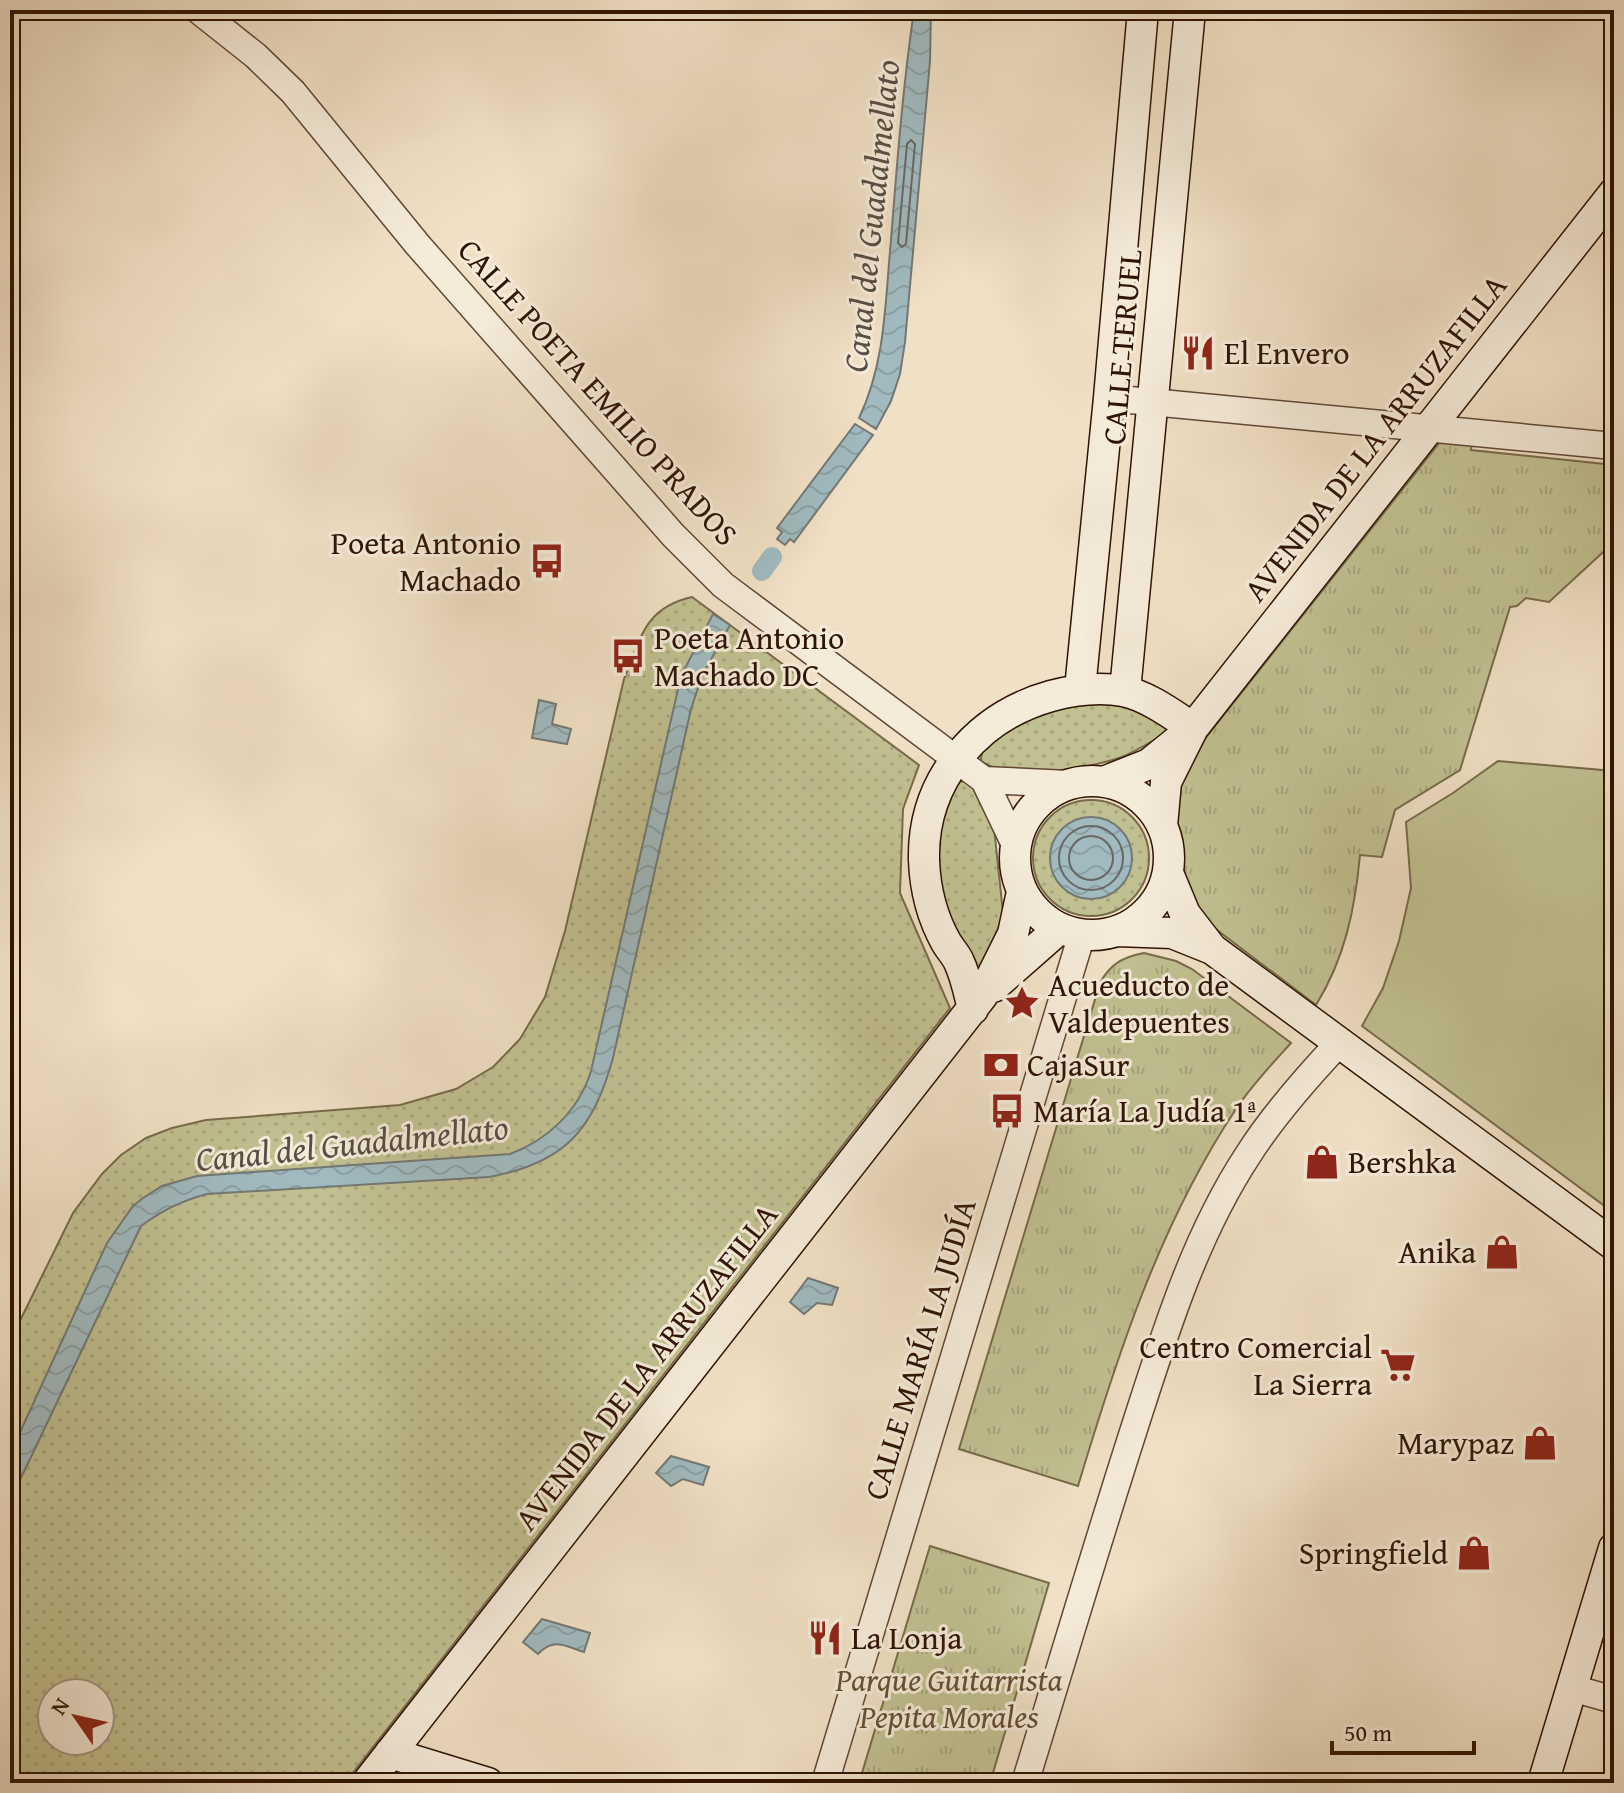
<svg xmlns="http://www.w3.org/2000/svg" width="1624" height="1793" font-family="'Gentium Book Plus',serif">
<defs>
<pattern id="grass-dots" width="8" height="8" patternUnits="userSpaceOnUse" patternTransform="scale(2)"><rect width="8" height="8" fill="#c1c090"/><path d="M2 2h.1M6 6h.1" fill="none" stroke="#a6a47b" stroke-width="1.8" stroke-linecap="round"/></pattern>
<pattern id="park-tufts" width="24" height="20" patternUnits="userSpaceOnUse" patternTransform="scale(2)"><rect width="24" height="20" fill="#c1c090"/><path d="M3 7l-1-3M5 7V3M7 7l1-3M15 17l-1-3M17 17v-4M19 17l1-3" fill="none" stroke="#a6a47b"/></pattern>
<pattern id="water-waves" width="16" height="10" patternUnits="userSpaceOnUse" patternTransform="scale(2)"><rect width="16" height="10" fill="#a0bac0"/><path d="M0 5q4-4 8 0t8 0" fill="none" stroke="#8a9fa3"/></pattern>
</defs>
<rect width="100%" height="100%" fill="#f0e0c5"/>
<filter id="stains"><feTurbulence type="fractalNoise" baseFrequency=".0025" numOctaves="4"/><feColorMatrix values="0 0 0 0 .2 0 0 0 0 .09 0 0 0 0 .02 0 0 0 .5 -.17"/></filter>
<radialGradient id="worn" r=".72"><stop offset=".6" stop-color="#630" stop-opacity="0"/><stop offset="1" stop-color="#630" stop-opacity=".3"/></radialGradient>
<path fill="url(#grass-dots)" stroke="#786a4a" stroke-width="2" fill-rule="evenodd" d="M692,597L919,765L903,809L900,893L950,1008L345,1783H10V1341L73,1213L102,1174L121,1155L146,1138L172,1128L206,1120L400,1105L456,1089L493,1067L520,1039L545,997L565,931L624,679C641,638 644,608 692,597ZM52,1693H100V1741H52Z
M1092,701L1142,709L1169,728L1167,733C1152,741 1137,751 1122,757C1090,768 1009,782 981,761L982,748C1024,714 1039,708 1092,701Z
M962,781L972,784L993,818L1003,913L988,961L975,975L938,897L933,849L948,796L955,784Z
M1033 858a58 58 0 1 1 116 0a58 58 0 1 1-116 0Z"/>
<path fill="url(#park-tufts)" stroke="#786a4a" stroke-width="2" d="M1440,442L1472,443L1471,450L1614,465V542L1549,602L1526,598L1517,606L1510,607L1460,770L1395,810L1382,857L1360,855C1355,909 1345,958 1316,1005L1196,914L1182,889L1184,871L1183,844L1170,812L1181,769Z
M1144,953L1176,961L1192,969L1291,1043C1272,1064 1252,1085 1236,1109C1160,1223 1117,1356 1078,1486L959,1449L1100,983C1110,964 1123,957 1144,953Z
M930,1546L1049,1583L990,1783H859Z"/>
<path fill="#c1c090" stroke="#786a4a" stroke-width="2" d="M1498,761L1614,771V1213L1362,1026L1383,988L1399,941L1411,888L1406,822L1453,793Z"/>
<path fill="url(#water-waves)" stroke="#737874" stroke-width="2" d="M914,10H931L930,61L905,342L900,374L891,401L876,429L859,418C886,362 885,301 891,240C897,163 903,86 914,10Z
M855,424L873,435L794,542L790,539L785,545L777,539L782,532L777,528Z
M713,614L730,625L702,676L691,709L613,1058C593,1130 565,1163 489,1177L207,1194C181,1201 163,1210 141,1226L10,1501V1454L107,1243L133,1206L143,1198L162,1186L197,1176L510,1154C548,1140 579,1110 591,1071L681,676Z
M539,700L556,704L552,724L571,729L567,744L532,738Z
M1050 858a41 41 0 1 1 82 0a41 41 0 1 1-82 0Z
M808,1278L838,1288L832,1305L817,1303L804,1314L790,1302Z
M671,1456L709,1467L703,1485L683,1479L671,1486L656,1473Z
M542,1619L590,1633L584,1652C565,1646 554,1637 538,1654L523,1642Z"/>
<g fill="none" stroke-linecap="round" stroke-linejoin="round">
<path stroke="#686762" stroke-width="2" d="M911,140L915,144L906,244L902,247L898,243L907,144Z
M1059 858a32 32 0 1 1 64 0a32 32 0 1 1-64 0Z
M1069 858a22 22 0 1 1 44 0a22 22 0 1 1-44 0Z"/>
<path stroke="#a0bac0" stroke-width="20" d="M762,571L772,557"/>
<g stroke="#604734" stroke-width="29">
<path id="tertiary" d="M198,10L256,56L293,92L417,244L673,535L723,585L984,780L1016,847
M1109,398L1614,446
M984,780L1069,784
M1572,1688L1614,1700
M825,1783L1082,934
M1025,1783C1061,1665 1096,1547 1134,1429C1164,1336 1194,1237 1248,1155C1274,1114 1307,1077 1340,1042"/>
</g>
<g stroke="#301403" stroke-width="33">
<path id="secondary" d="M1080,689L1109,398L1143,10
M1125,691L1190,10
M1106,781L1149,764L1185,735
M1015 858a77 77 0 1 1 154 0a77 77 0 1 1-154 0Z
M1162,826L1166,782L1193,728L1614,193
M1168,873L1185,914L1212,949L1614,1245
M1117,931L1172,933L1212,949
M993,987L1060,928
M973,1009C969,993 966,977 959,962C956,955 950,949 946,942C932,917 925,888 924,860C922,781 976,717 1051,696C1074,690 1100,687 1123,691C1148,696 1173,715 1193,728
M390,1753L488,1783
M367,1783L982,996L1013,934L1022,892
M1543,1783L1614,1548"/>
</g>
<use href="#tertiary" stroke="#f5ebd9" stroke-width="26"/>
<use href="#secondary" stroke="#f5ebd9" stroke-width="30"/>
</g>
<defs>
<g id="restaurant-bare" transform="scale(2.76)"><path d="M-5-6h1v4h1v-4h1v4h1v-4h1v5L-1.5 .5V6h-2V.5L-5-1ZM5-6V6H3V1.5H1.5Q1.5-4 5-6Z" fill="#8f2418" stroke="#f5ebd9" stroke-width="2.5" paint-order="stroke"/></g>
<g id="bus-bare" transform="scale(2.76)"><path d="M-5-6H5V4H4V6H2V4H-2V6H-4V4H-5ZM-3.5-4V0h7V-4ZM-3.5 1.2v1.5H-2V1.2ZM2 1.2v1.5H3.5V1.2Z" fill="#8f2418" stroke="#f5ebd9" stroke-width="2.5" paint-order="stroke"/></g>
<g id="sight-bare" transform="scale(2.76)"><path d="M0-6L1.8-2.2L6-1.7L2.9 1.2L3.7 5.4L0 3.3L-3.7 5.4L-2.9 1.2L-6-1.7L-1.8-2.2Z" fill="#8f2418" stroke="#f5ebd9" stroke-width="2.5" paint-order="stroke"/></g>
<g id="bank-bare" transform="scale(2.76)"><path d="M-6-4H6V4H-6ZM0-2.3a2.3 2.3 0 1 0 0 4.6a2.3 2.3 0 1 0 0-4.6Z" fill="#8f2418" stroke="#f5ebd9" stroke-width="2.5" paint-order="stroke"/></g>
<g id="shop-bare" transform="scale(2.76)"><path d="M-5-2.5h2.3a2.7 3.5 0 0 1 5.4 0H5L5.5 6h-11ZM-1.5-2.5h3a1.5 2.3 0 0 0-3 0Z" fill="#8f2418" stroke="#f5ebd9" stroke-width="2.5" paint-order="stroke"/></g>
<g id="supermarket-bare" transform="scale(2.76)"><path d="M-6-5.5h2.5l.6 2H6L4.5 2H-2.5L-4.4-4H-6ZM-1.5 3.2a1.3 1.3 0 1 0 .1 0ZM3 3.2a1.3 1.3 0 1 0 .1 0Z" fill="#8f2418" stroke="#f5ebd9" stroke-width="2.5" paint-order="stroke"/></g>
</defs>
<g fill-rule="evenodd">
<use href="#restaurant-bare" x="1198" y="353"/>
<use href="#bus-bare" x="547" y="561"/>
<use href="#bus-bare" x="628" y="656"/>
<use href="#sight-bare" x="1022" y="1003"/>
<use href="#bank-bare" x="1001" y="1065"/>
<use href="#bus-bare" x="1007" y="1111"/>
<use href="#shop-bare" x="1322" y="1162"/>
<use href="#shop-bare" x="1502" y="1252"/>
<use href="#supermarket-bare" x="1398" y="1365"/>
<use href="#shop-bare" x="1540" y="1443"/>
<use href="#shop-bare" x="1474" y="1553"/>
<use href="#restaurant-bare" x="825" y="1638"/>
</g>
<g text-anchor="middle" stroke-width="6" stroke-linejoin="round" paint-order="stroke">
<g font-size="32" fill="#301403" stroke="#f5ebd9">
<text transform="translate(1122 347) rotate(-85)" y="11">CALLE TERUEL</text>
<text transform="translate(598 392) rotate(48)" y="11">CALLE POETA EMILIO PRADOS</text>
<text transform="translate(1375 438) rotate(-52)" y="11">AVENIDA DE LA ARRUZAFILLA</text>
<text transform="translate(920 1349) rotate(-73)" y="11">CALLE MARÍA LA JUDÍA</text>
<text transform="translate(646 1367) rotate(-52)" y="11">AVENIDA DE LA ARRUZAFILLA</text>
</g>
<g font-size="32" fill="#301403" stroke="#f5ebd9" text-anchor="start">
<text x="1224" y="364">El Envero</text>
<text x="521" y="554" text-anchor="end">Poeta Antonio<tspan x="521" dy="37">Machado</tspan></text>
<text x="654" y="649">Poeta Antonio<tspan x="654" dy="37">Machado DC</tspan></text>
<text x="1048" y="996">Acueducto de<tspan x="1048" dy="37">Valdepuentes</tspan></text>
<text x="1027" y="1076">CajaSur</text>
<text x="1033" y="1122">María La Judía 1ª</text>
<text x="1348" y="1173">Bershka</text>
<text x="1476" y="1263" text-anchor="end">Anika</text>
<text x="1372" y="1358" text-anchor="end">Centro Comercial<tspan x="1372" dy="37">La Sierra</tspan></text>
<text x="1514" y="1454" text-anchor="end">Marypaz</text>
<text x="1448" y="1564" text-anchor="end">Springfield</text>
<text x="851" y="1649">La Lonja</text>
</g>
<g font-size="32" font-style="italic" fill="#635034" stroke="#f5ebd9">
<text x="949" y="1691">Parque Guitarrista<tspan x="949" dy="37">Pepita Morales</tspan></text>
</g>
<g font-size="34" font-style="italic" fill="#574e45" stroke="#f5ebd9">
<text transform="translate(871 216) rotate(-84)" y="12">Canal del Guadalmellato</text>
<text transform="translate(352 1143) rotate(-6)" y="12">Canal del Guadalmellato</text>
</g>
</g>
<rect width="1624" height="1793" fill="none" stroke="#f0e0c5" stroke-width="40"/>
<rect x="12" y="12" width="1600" height="1769" fill="none" stroke="#301403" stroke-width="4"/>
<rect x="20" y="20" width="1584" height="1753" fill="none" stroke="#301403" stroke-width="2"/>
<g transform="translate(76 1717) rotate(304)"><circle r="38" fill="#f5ebd9" stroke="#a69583" stroke-width="2"/>
<path d="M0-6L14 30L0 20L-14 30Z" fill="#8f2418"/>
<text y="-12" font-size="22" font-weight="bold" text-anchor="middle" fill="#301403">N</text>
</g>
<path d="M1332 1741v12h142v-12" fill="none" stroke="#301403" stroke-width="4"/>
<text x="1344" y="1741" font-size="24" fill="#301403" stroke="#f5ebd9" stroke-width="6" paint-order="stroke">50 m</text>
<rect width="100%" height="100%" filter="url(#stains)"/>
<rect width="100%" height="100%" fill="url(#worn)"/>
</svg>
